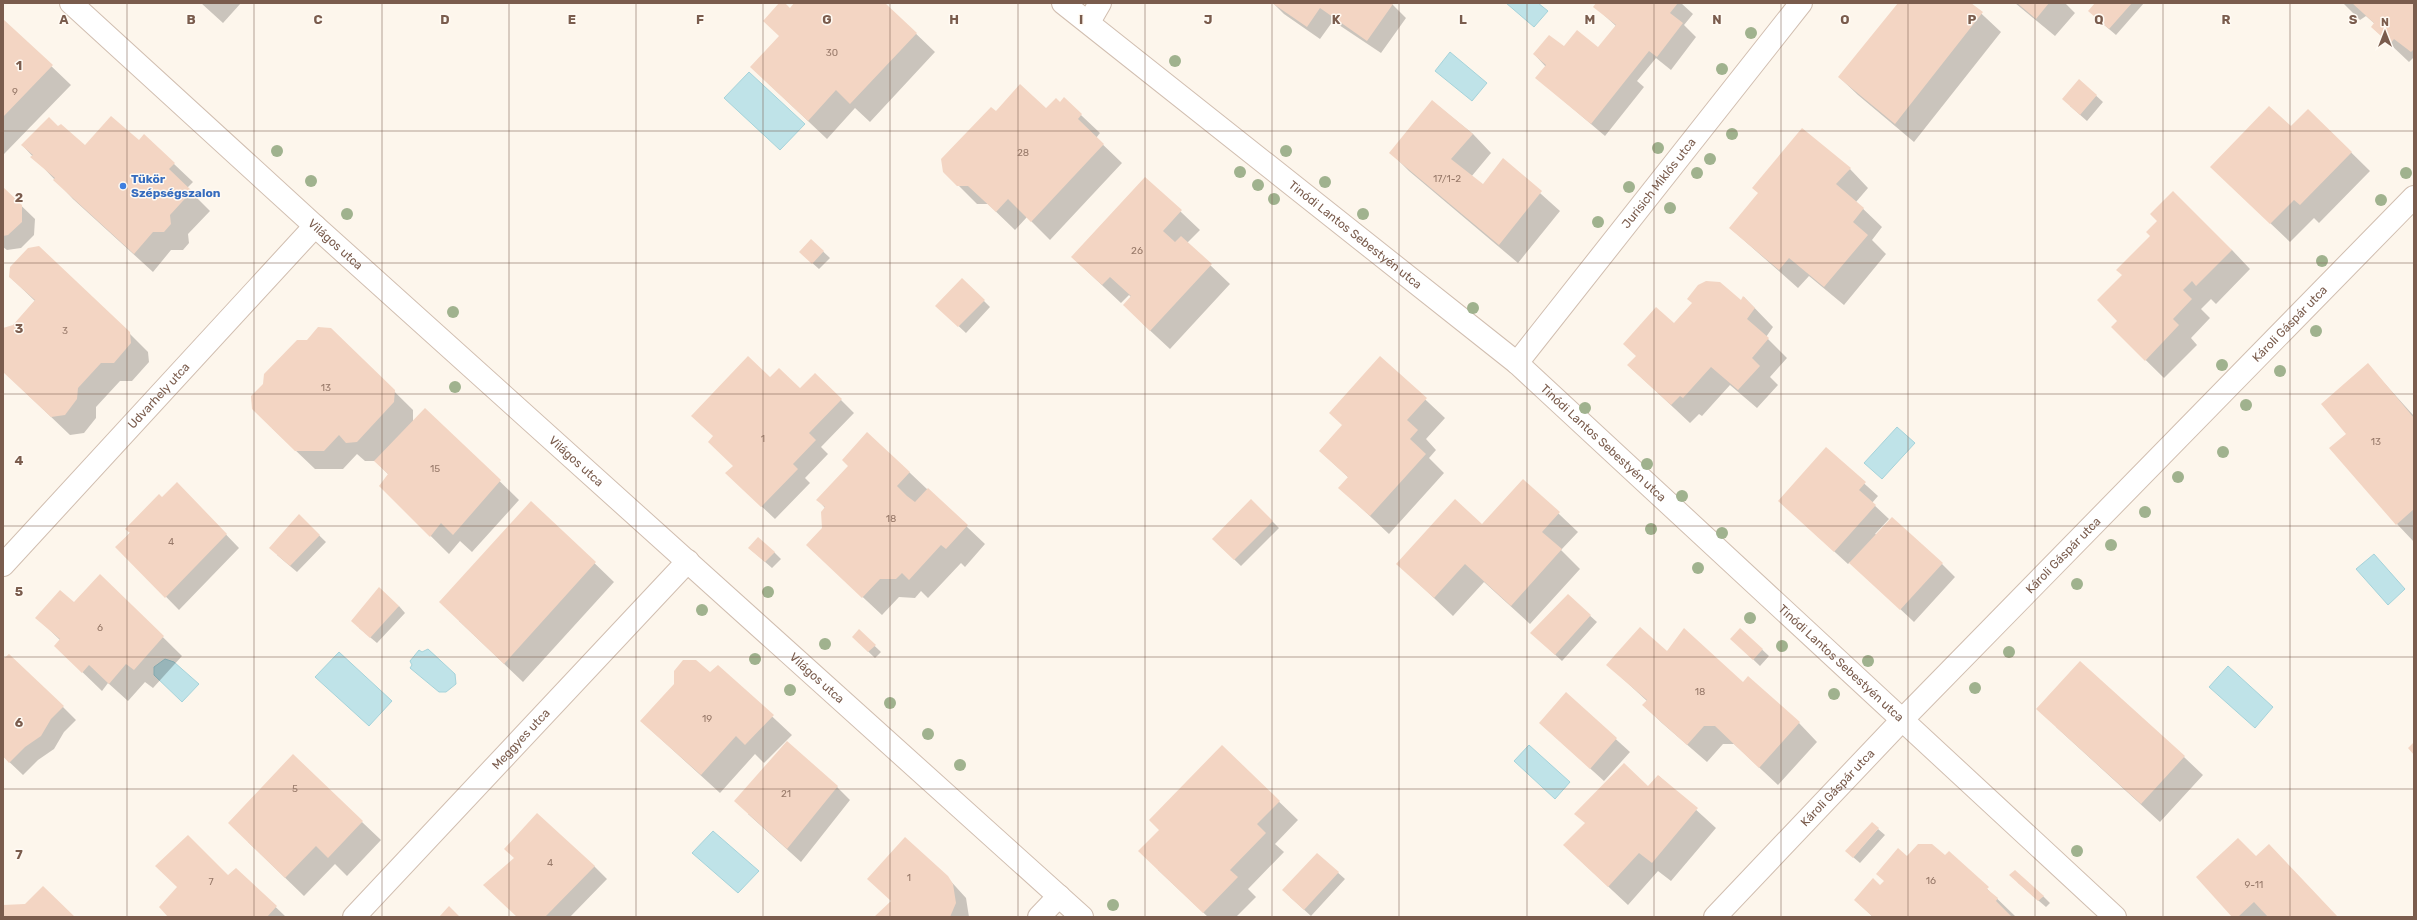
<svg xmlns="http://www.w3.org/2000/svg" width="2417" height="920" font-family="Rubik,sans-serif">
<rect width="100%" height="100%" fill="#fdf6ec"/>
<path fill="#bfe3e8" stroke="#a5d3da" d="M1506,3H1538L1548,11L1534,27Z
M1450,52L1487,83L1472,101L1435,71Z
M749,72L805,124L780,150L724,98Z
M1897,427L1915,443L1882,479L1864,463Z
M2374,554L2405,589L2388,605L2356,569Z
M428,649L455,674L456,684L446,692H439L410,668L412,665L410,661L419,650L422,652Z
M339,652L392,701L369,726L315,677Z
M165,659L174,662L199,684L182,702L154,675V667Z
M2228,666L2273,707L2255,728L2209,687Z
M1529,745L1570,782L1555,799L1514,761Z
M713,831L759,871L738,893L692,853Z"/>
<path fill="#0003" d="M201,3H241L223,23Z
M781,3L790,9L796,3H884L935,52L870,122L855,108L827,139L751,67L780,37Z
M1273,3H1391L1406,18L1381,53L1333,21L1320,39L1284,14Z
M1598,3H1681L1693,14L1684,25L1696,37L1671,70L1656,58L1637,81L1644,87L1605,136L1537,78L1546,67L1534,54L1564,48L1602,52L1616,26L1595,7Z
M1899,3H1970L2001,32L1914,142L1858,95L1839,77Z
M2015,3H2065L2075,13L2055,36Z
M2096,3H2144L2116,35L2096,18Z
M2343,3H2414V57L2409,62L2372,27L2375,24L2366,16L2360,20Z
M3,20L71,85L4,154H3Z
M2079,80L2103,102L2087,121L2070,106Z
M1064,99L1100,133L1096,138L1122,163L1050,240L1027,217L1015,230L988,204H977L944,171L996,112L1046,109L1060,103Z
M1432,101L1473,134L1491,153L1471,177L1483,186L1503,160L1560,211L1518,263L1409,171L1391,153Z
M2308,110L2370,171L2319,223L2314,218L2290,242L2230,185Z
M58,127L85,147L139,142L174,164L193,182L187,188L210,211L188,234L189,243L183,250H171L153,272L73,199L22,145Z
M1850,169L1868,188L1856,202L1882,227L1872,240L1886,254L1844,305L1809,276L1798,288L1730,228L1759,194Z
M1145,178L1200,230L1187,243L1230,284L1170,349L1143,324L1131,297L1129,295L1121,303L1072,257Z
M3,188L35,219L34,235L21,248L7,250L3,247Z
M2158,221L2232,250L2250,269L2216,304L2211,299L2201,309L2210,318L2191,338L2197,345L2164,378L2112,327L2118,321L2123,276L2151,236Z
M811,240L830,258L819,269L800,252Z
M10,277L129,333L148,352L149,362L132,381H120L96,407V418L84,433L70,435L3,371V330L13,326L35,301Z
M962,279L990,307L966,333L937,306Z
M1744,297L1773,327L1766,337L1787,358L1770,377L1778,385L1757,408L1730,385L1702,416L1699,414L1690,423L1628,365L1674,325L1741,301Z
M331,329L413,410V422L425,409L519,500L472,552L460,541L449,554L380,486L389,475L375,461H365L357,454L343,469H315L272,428L307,341Z
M1380,357L1445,418L1426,439L1436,450L1429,458L1444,473L1389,534L1340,488L1349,478L1320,451L1343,425Z
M2368,365L2414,416V542L2397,524L2348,434Z
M770,379L800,390L841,400L854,413L821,447L828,454L805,478L810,483L775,519L740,486L734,466Z
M1826,449L1878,496L1872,503L1889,519L1875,534L1942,564L1955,577L1914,622L1850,562L1848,564L1779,501Z
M909,472L985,544L965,567L961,563L928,598L921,591L915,598L899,597L882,615L807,545L823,528L825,508L818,500Z
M1523,480L1578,532L1561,550L1580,569L1530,624L1484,582L1453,616L1398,564L1482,525Z
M190,497L239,548L179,610L117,547L162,498Z
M1251,500L1279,528L1241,566L1213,539Z
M531,502L614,582L523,682L459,621Z
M299,516L326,542L297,572L277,555Z
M749,548L774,552L781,559L772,568Z
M100,575L182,656L153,688L145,682L128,701L108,683L102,691L74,664L60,640L37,618L74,603Z
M1568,596L1597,622L1562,661L1538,639Z
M399,606L405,613L377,643L359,628Z
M1740,629L1769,656L1760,666L1738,645Z
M859,631L881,652L875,658L853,637Z
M1667,653L1744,683L1799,723L1817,742L1778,785L1734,744H1723L1707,762L1662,723L1643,705L1647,701L1608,665Z
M3,660L63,707L76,720L64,732L54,749L38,760L23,775L3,756Z
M718,666L792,735L764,763L755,754L720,793L641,721L675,685L710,673Z
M1566,694L1630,752L1604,781L1540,723Z
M2056,727L2184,757L2203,775L2160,822Z
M1222,747L1298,820L1275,844L1284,852L1248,889L1256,897L1236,917H1208L1158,870L1160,830Z
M1659,776L1716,828L1671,881L1658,871L1628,905L1583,863Z
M837,787L850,800L801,862L748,814Z
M362,822L381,840L347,876L335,864L304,896L248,842Z
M1878,829L1885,835L1860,863L1853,857Z
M1949,852L2016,917H1873L1855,900L1881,887L1908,857L1945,856Z
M1317,854L1345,879L1311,916L1290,897Z
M2256,857L2337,917H2234Z
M594,866L607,879L570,917H518Z
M236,869L286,917H170L228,876Z
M947,877L966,898L969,917H876Z
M2017,882L2043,896L2050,903L2046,907Z"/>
<path fill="#f3d5c3" d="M779,3H785L790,8L794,3H885L917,33L850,104L836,90L808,121L750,67L779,36L763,21Z
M1272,3H1392L1393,4L1367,41L1320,8L1307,27Z
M1596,3H1678L1670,13L1683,23L1657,57L1649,51L1591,124L1535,78L1546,65L1533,54L1549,35L1564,46L1577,30L1598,47L1616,25L1593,7Z
M1898,3H1971L1983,12L1895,124L1838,77Z
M2017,3H2049L2036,19Z
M2095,3H2132L2109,29L2088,11Z
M2352,3H2414V49L2411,52L2394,39L2390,44L2371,27L2374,23Z
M3,19L53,65L3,117Z
M2079,79L2097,95L2080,115L2062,99Z
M1020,84L1046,108L1056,98L1060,102L1064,97L1082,114L1078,119L1104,144L1031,222L1008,199L996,212L968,186H957L943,172L941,159L991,107L996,111Z
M1432,100L1473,134L1451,159L1483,184L1503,158L1542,191L1499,245L1389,153Z
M2269,106L2291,126L2308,109L2352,152L2300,205L2294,200L2270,224L2210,167Z
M111,116L139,140L144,134L175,163L169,169L192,191L170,215L171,224L164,232H153L134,254L53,180L55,178L30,157L33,155L21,145L49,117L58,126L61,124L85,145Z
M1802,128L1851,168L1836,184L1864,208L1853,222L1868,235L1824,287L1789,258L1779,270L1729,228L1758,193L1752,188Z
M1145,177L1182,210L1163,231L1175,242L1181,236L1212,264L1150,331L1123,305L1131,296L1110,277L1102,285L1071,257Z
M3,187L22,205V222L8,235L3,236Z
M2173,191L2232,250L2196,286L2192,281L2183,290L2192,299L2173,319L2179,325L2145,361L2111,327L2117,321L2097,300L2122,275L2116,270L2150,236L2146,232L2157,221L2150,214Z
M811,239L824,251L812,264L799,252Z
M39,246L130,332L131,343L114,363H101L78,388L77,399L65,415L51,417L3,372V328L13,325L35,300L9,277L10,267L28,248Z
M962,278L985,300L958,327L935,306Z
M1706,281L1720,282L1741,300L1743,296L1755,308L1747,319L1769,338L1752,358L1760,366L1738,390L1711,367L1683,398L1680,396L1671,405L1627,365L1636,356L1623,344L1656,307L1674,323L1692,303L1687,299L1698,285Z
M318,327L331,328L395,390L394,402L357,442L346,443L339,435L324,451H295L252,409L251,396L263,384L264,374L297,340H307Z
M748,356L770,377L779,368L800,388L815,373L842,399L809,433L816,440L793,464L798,469L761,507L725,473L733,466L708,442L713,436L691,416Z
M1380,356L1427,398L1407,420L1418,430L1410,439L1426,454L1370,516L1338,488L1348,477L1319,451L1342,425L1329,413Z
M2368,363L2414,418V509L2396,525L2329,448L2346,434L2321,404Z
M425,408L501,480L453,535L441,523L430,537L379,486L388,474L374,461Z
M867,432L910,472L897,486L907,496L915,502L928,488L968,525L946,549L941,545L909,580L902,573L896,579H880L862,598L806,545L822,528L821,512L825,507L816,500L848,466L842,460Z
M1826,447L1866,482L1859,490L1876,505L1834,552L1778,501Z
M1523,479L1560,512L1542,532L1562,549L1511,606L1465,564L1434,598L1396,564L1455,499L1482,524Z
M177,482L227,534L165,598L115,547L130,533L125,529L159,494L162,497Z
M1251,499L1273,521L1234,560L1212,539Z
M531,501L596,562L504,664L439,602Z
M299,514L320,535L290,566L269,548Z
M1892,517L1943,563L1900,610L1849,563Z
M758,537L775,552L765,562L748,548Z
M100,574L164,636L134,670L126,664L109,684L89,665L82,673L54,646L60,639L35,618L60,590L74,602Z
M379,587L399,606L370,638L351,621Z
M1568,594L1591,615L1555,655L1530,633Z
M1640,627L1667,651L1684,628L1743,682L1748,676L1800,722L1759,768L1715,726H1704L1687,745L1642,705L1647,700L1606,665Z
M1740,628L1763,649L1753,660L1730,639Z
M859,629L876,645L868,652L852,637Z
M9,654L64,706L51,719L41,736L25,747L9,763L3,756V659Z
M683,660H696L710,672L718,665L774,715L745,745L736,736L701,775L640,721L674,684V671Z
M2080,661L2185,756L2141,804L2036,709Z
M1566,692L1617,738L1590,769L1539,723Z
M787,741L838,786L787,849L734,801Z
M2414,742V755L2408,748Z
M1222,745L1280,801L1257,824L1266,833L1230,870L1238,877L1203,913L1138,851L1159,830L1149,820Z
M293,754L363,821L328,858L316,846L285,878L228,823Z
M1624,763L1648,786L1658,775L1698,808L1652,863L1639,853L1608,887L1563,845L1585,823L1574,814Z
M537,813L595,866L545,917H517L483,885L514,858L504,849Z
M1872,822L1879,828L1853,858L1845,851Z
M188,835L228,875L236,868L277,906L267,917H168L159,907L177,887L155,866Z
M905,837L948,876L953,884L956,903L950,917H874L891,901L867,879Z
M2238,838L2256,856L2269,844L2338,917H2268L2254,902L2238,917H2232L2196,877Z
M1918,844H1932L1945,855L1949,851L1989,887L1987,889L1998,898L1996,901L2012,917H1873L1854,900L1873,878L1880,885L1884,881L1876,874L1898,848L1907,856Z
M1317,853L1339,872L1304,910L1282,890Z
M2015,870L2044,896L2038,901L2009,875Z
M43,886L75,917H3V905L25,904Z
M449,906L460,917H439Z"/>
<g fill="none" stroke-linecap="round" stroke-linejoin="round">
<g stroke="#d1beb0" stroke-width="24">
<g id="street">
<path id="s1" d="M71,3L315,226L1082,917"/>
<path id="s2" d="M1063,3L1517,363L2115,917"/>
<path d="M1089,22L1100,3"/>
<path id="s3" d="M1517,363L1801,3"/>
<path id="s4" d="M3,565L315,226"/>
<path id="s5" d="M354,917L688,561"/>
<path d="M1039,917L1059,896"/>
<path id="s6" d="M1715,917L1902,720L2414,197"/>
</g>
</g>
<use href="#street" stroke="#fff" stroke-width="22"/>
</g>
<g fill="#a0b28e">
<circle cx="1751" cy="33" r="6"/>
<circle cx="1175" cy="61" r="6"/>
<circle cx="1722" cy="69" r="6"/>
<circle cx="1732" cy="134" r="6"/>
<circle cx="1658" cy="148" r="6"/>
<circle cx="277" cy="151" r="6"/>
<circle cx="1286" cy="151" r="6"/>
<circle cx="1710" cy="159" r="6"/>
<circle cx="1240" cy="172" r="6"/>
<circle cx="1697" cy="173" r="6"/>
<circle cx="2406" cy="173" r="6"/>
<circle cx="311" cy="181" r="6"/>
<circle cx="1325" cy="182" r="6"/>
<circle cx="1258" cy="185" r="6"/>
<circle cx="1629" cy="187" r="6"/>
<circle cx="1274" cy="199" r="6"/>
<circle cx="2381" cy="200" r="6"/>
<circle cx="1670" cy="208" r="6"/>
<circle cx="347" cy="214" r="6"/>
<circle cx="1363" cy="214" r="6"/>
<circle cx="1598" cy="222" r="6"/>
<circle cx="2322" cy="261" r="6"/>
<circle cx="1473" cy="308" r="6"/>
<circle cx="453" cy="312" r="6"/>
<circle cx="2316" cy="331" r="6"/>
<circle cx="2222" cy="365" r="6"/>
<circle cx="2280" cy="371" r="6"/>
<circle cx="455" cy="387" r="6"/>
<circle cx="2246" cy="405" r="6"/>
<circle cx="1585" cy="408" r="6"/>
<circle cx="2223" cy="452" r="6"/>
<circle cx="1647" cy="464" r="6"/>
<circle cx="2178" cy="477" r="6"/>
<circle cx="1682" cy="496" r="6"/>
<circle cx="2145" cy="512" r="6"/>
<circle cx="1651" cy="529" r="6"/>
<circle cx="1722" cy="533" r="6"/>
<circle cx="2111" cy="545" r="6"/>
<circle cx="1698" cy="568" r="6"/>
<circle cx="2077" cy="584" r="6"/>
<circle cx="768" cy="592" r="6"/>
<circle cx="702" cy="610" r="6"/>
<circle cx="1750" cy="618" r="6"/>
<circle cx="825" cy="644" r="6"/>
<circle cx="1782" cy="646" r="6"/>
<circle cx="2009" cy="652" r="6"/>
<circle cx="755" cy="659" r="6"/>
<circle cx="1868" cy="661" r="6"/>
<circle cx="1975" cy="688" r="6"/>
<circle cx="790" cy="690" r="6"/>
<circle cx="1834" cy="694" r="6"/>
<circle cx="890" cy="703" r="6"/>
<circle cx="928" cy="734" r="6"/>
<circle cx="960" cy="765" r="6"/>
<circle cx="2077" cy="851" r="6"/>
<circle cx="1113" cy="905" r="6"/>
</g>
<path fill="none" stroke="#7a5c4d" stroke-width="1" stroke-opacity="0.55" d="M127,3V917M254,3V917M382,3V917M509,3V917M636,3V917M763,3V917M890,3V917M1018,3V917M1145,3V917M1272,3V917M1399,3V917M1527,3V917M1654,3V917M1781,3V917M1908,3V917M2035,3V917M2163,3V917M2290,3V917M3,131H2414M3,263H2414M3,394H2414M3,526H2414M3,657H2414M3,789H2414"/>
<circle fill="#3f7fe0" stroke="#fffaf3" stroke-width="1.5" cx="123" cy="186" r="4"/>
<g text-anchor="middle" stroke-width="3" stroke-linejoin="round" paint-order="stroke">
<g font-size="10" fill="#987a6a">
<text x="832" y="56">30</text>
<text x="15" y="95">9</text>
<text x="1023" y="156">28</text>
<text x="1447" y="182">17/1-2</text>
<text x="1137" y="254">26</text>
<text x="65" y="334">3</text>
<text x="326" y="391">13</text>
<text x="763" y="442">1</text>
<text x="2376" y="445">13</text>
<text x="435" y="472">15</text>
<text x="891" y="522">18</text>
<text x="171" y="545">4</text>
<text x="100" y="631">6</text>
<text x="1700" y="695">18</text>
<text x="707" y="722">19</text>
<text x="295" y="792">5</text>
<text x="786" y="797">21</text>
<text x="550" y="866">4</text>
<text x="909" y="881">1</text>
<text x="1931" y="884">16</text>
<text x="211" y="885">7</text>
<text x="2254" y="888">9-11</text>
</g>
<g font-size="12" font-weight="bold" fill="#366cbe" stroke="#fffaf3" text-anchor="start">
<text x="131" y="183">Tükör<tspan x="131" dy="14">Szépségszalon</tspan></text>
</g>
<g font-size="12" fill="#7a5c4d" stroke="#fffaf3">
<text dy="4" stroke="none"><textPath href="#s3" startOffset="229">Jurisich Miklós utca</textPath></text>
<text dy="4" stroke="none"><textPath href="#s2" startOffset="373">Tinódi Lantos Sebestyén utca</textPath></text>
<text dy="4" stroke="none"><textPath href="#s1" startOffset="358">Világos utca</textPath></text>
<text dy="4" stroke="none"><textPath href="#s6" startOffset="826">Károli Gáspár utca</textPath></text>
<text dy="4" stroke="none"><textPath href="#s4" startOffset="230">Udvarhely utca</textPath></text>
<text dy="4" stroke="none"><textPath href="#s2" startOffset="697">Tinódi Lantos Sebestyén utca</textPath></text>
<text dy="4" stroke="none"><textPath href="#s1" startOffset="682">Világos utca</textPath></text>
<text dy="4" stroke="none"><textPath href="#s6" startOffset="502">Károli Gáspár utca</textPath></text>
<text dy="4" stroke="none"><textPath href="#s2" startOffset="1021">Tinódi Lantos Sebestyén utca</textPath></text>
<text dy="4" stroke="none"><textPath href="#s1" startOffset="1006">Világos utca</textPath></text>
<text dy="4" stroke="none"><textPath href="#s5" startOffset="244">Meggyes utca</textPath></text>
<text dy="4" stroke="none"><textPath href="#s6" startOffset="178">Károli Gáspár utca</textPath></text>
</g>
</g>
<g font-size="13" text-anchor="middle" font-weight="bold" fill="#7a5c4d" stroke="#fffaf3" stroke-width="3" stroke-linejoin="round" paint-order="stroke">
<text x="64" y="24">A</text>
<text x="191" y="24">B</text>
<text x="318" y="24">C</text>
<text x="445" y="24">D</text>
<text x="572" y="24">E</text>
<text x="700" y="24">F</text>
<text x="827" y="24">G</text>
<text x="954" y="24">H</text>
<text x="1081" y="24">I</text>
<text x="1208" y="24">J</text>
<text x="1336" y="24">K</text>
<text x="1463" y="24">L</text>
<text x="1590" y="24">M</text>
<text x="1717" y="24">N</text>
<text x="1845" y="24">O</text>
<text x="1972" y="24">P</text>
<text x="2099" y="24">Q</text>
<text x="2226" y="24">R</text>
<text x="2353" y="24">S</text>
<text x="19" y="70">1</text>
<text x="19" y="202">2</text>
<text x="19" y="333">3</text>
<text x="19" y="465">4</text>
<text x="19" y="596">5</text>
<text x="19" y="727">6</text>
<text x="19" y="859">7</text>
</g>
<rect width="2417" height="920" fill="none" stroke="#7a5c4d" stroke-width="8"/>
<g transform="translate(2385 32)" stroke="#fffaf3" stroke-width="3" paint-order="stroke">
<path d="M0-3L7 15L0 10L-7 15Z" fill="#7a5c4d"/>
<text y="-6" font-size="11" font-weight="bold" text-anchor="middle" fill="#7a5c4d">N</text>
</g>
</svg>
